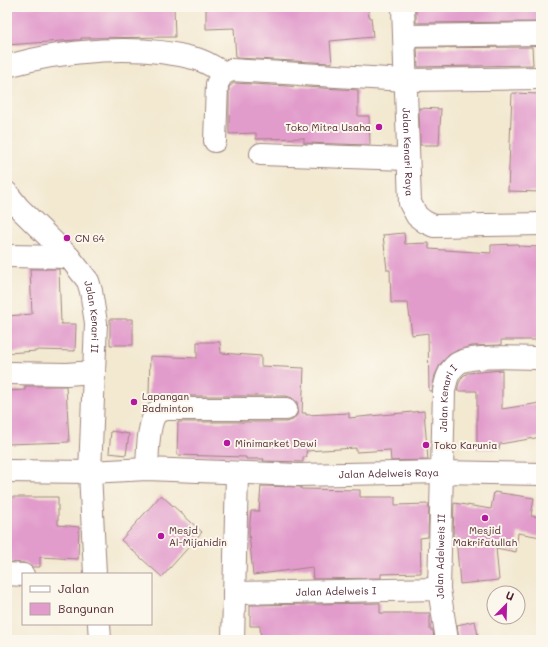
<svg xmlns="http://www.w3.org/2000/svg" width="548" height="647" font-family="Mali,sans-serif">
<rect width="100%" height="100%" fill="#fbf7ec"/>
<filter id="ink" filterUnits="userSpaceOnUse"><feTurbulence type="fractalNoise" baseFrequency=".025" numOctaves="2"/><feDisplacementMap in="SourceGraphic" scale="8" xChannelSelector="R" yChannelSelector="G"/><feConvolveMatrix kernelMatrix="1 2 1 2 8 2 1 2 1" color-interpolation-filters="sRGB"/></filter>
<filter id="wash" filterUnits="userSpaceOnUse"><feTurbulence type="fractalNoise" baseFrequency=".012" numOctaves="4" result="noise"/><feDisplacementMap in="SourceGraphic" scale="16" xChannelSelector="R" yChannelSelector="G"/><feGaussianBlur stdDeviation="0.9" result="paint"/><feColorMatrix in="noise" values="0 0 0 0 0 0 0 0 0 0 0 0 0 0 0 0 0 1.4 0 .05"/><feComposite in="paint" operator="in"/></filter>
<g filter="url(#wash)">
<rect width="100%" height="100%" fill="#f3e9d1"/>
<g id="blocks">
<path fill="#e29ccc" d="M7,7H174L175,37L81,38V40H75L7,45Z
M206,7H368L369,17H371L373,37L330,41L332,63L236,58L234,28L206,29Z
M416,7H541V22L416,23Z
M532,47L533,65L418,67L417,48Z
M234,83L358,90V116H369L370,145L304,143V138L256,139V133L229,134V87Z
M512,93L541,94V192L508,191Z
M419,108L441,109L439,145H420Z
M404,233L405,244L429,243V249L491,253V245L518,244V246L541,247V340H501V345L472,346L458,350L449,355L441,363L435,375L432,391H429L428,333L412,335L408,303H391L390,270H387L383,235Z
M30,269H59L61,324H76L75,351L37,350V351L7,353V316L32,314Z
M110,319H133V345H110Z
M197,342H220L221,353L261,356V366L304,368L302,413H306V415L349,413V418L424,411L428,460L391,461L390,450L356,452V448L306,451L307,457H303V462L263,461L264,459H246V457L177,455L178,422H286L293,420L297,415L298,409L297,402L292,398L286,396H178L149,394L150,356L197,358Z
M502,370V409L540,403L541,437L500,444L499,449H477V391H457L459,383L463,376L468,373Z
M25,386H66L69,442L7,444V391L25,390Z
M111,431L129,434L126,455L109,453Z
M261,486L301,487V489L360,490V497H395V505L429,504L428,537L420,538L421,573L381,574V578L313,579L312,567L253,575L249,533L251,511H259Z
M494,492L534,498L531,516L541,517V537L518,533L516,552L496,548L499,580L460,584L456,537H453L454,503L491,509Z
M161,495L202,532L162,577L121,540Z
M7,497H58V525L79,527L78,559L40,557V567H32L24,563L7,562Z
M380,603V613H430V630H433L434,640H261L260,626H250V605Z
M475,621L479,640H459L457,625Z"/>
</g>
</g>
<g filter="url(#ink)">
<use href="#blocks" fill-opacity="0" stroke="#9e847e" stroke-width="1"/>
<g fill="none" stroke-linecap="round" stroke-linejoin="round">
<g stroke="#9e847e" stroke-width="24">
<g id="minor">
<path id="s1" d="M403,7L410,203L417,216L425,222L434,226L541,224"/>
<path d="M405,36L541,34"/>
<path d="M7,66C64,50 140,43 197,59C207,62 215,68 224,73"/>
<path d="M215,141L217,84L222,75L231,70L406,80L541,78"/>
<path d="M261,154L407,159"/>
<path id="s2" d="M7,193L18,207L69,257L88,281L91,291L96,323L90,472L95,574"/>
<path d="M7,256L69,257"/>
<path d="M7,373L67,374L93,372"/>
<path d="M147,469C148,454 147,421 158,411L167,409H286"/>
<path id="s3" d="M7,471L90,472L147,469L298,475L442,472L541,474"/>
<path d="M7,574L23,575"/>
<path id="s4" d="M234,593L439,589"/>
<path d="M99,624L100,640"/>
<path d="M233,640L237,474"/>
<path id="s5" d="M447,640L439,589L444,391C446,380 448,371 457,364C470,354 524,358 541,358"/>
</g>
</g>
<use href="#minor" stroke="#fff" stroke-width="22"/>
</g>
</g>
<g fill="#b5179e" stroke="#fbf7ec" stroke-width="1.5">
<circle cx="379" cy="127" r="4"/>
<circle cx="67" cy="238" r="4"/>
<circle cx="134" cy="402" r="4"/>
<circle cx="227" cy="443" r="4"/>
<circle cx="426" cy="445" r="4"/>
<circle cx="485" cy="518" r="4"/>
<circle cx="161" cy="536" r="4"/>
</g>
<g text-anchor="middle" stroke-width="4" stroke-linejoin="round" paint-order="stroke">
<g font-size="10" fill="#4a1f2b" stroke="#fbf7ec" text-anchor="start">
<text x="371" y="131" text-anchor="end">Toko Mitra Usaha</text>
<text x="75" y="242">CN 64</text>
<text x="142" y="400">Lapangan<tspan x="142" dy="12">Badminton</tspan></text>
<text x="235" y="447">Minimarket Dewi</text>
<text x="434" y="449">Toko Karunia</text>
<text x="169" y="534">Mesjd<tspan x="169" dy="12">Al-Mijahidin</tspan></text>
<text x="485" y="534" text-anchor="middle">Mesjid<tspan x="485" dy="12">Makrifatullah</tspan></text>
</g>
<g font-size="10" fill="#4a1f2b" stroke="#fbf7ec">
<text dy="4" stroke="none"><textPath href="#s1" startOffset="145">Jalan Kenari Raya</textPath></text>
<text dy="4" stroke="none"><textPath href="#s2" startOffset="156">Jalan Kenari II</textPath></text>
<text dy="4" stroke="none"><textPath href="#s5" startOffset="243">Jalan Kenari I</textPath></text>
<text dy="4" stroke="none"><textPath href="#s3" startOffset="382">Jalan Adelweis Raya</textPath></text>
<text dy="4" stroke="none"><textPath href="#s5" startOffset="84">Jalan Adelweis II</textPath></text>
<text dy="4" stroke="none"><textPath href="#s4" startOffset="102">Jalan Adelweis I</textPath></text>
</g>
</g>
<rect width="548" height="647" fill="none" stroke="#fbf7ec" stroke-width="24"/>
<rect x="22" y="573" width="130" height="52" fill="#fbf7ec" stroke="#b4a19f"/>
<rect x="30" y="586" width="20" height="6" fill="#ffffff" stroke="#b4a19f"/>
<text x="58" y="593" font-size="12" fill="#4a1f2b">Jalan</text>
<rect x="30" y="603" width="20" height="12" fill="#e29ccc" stroke="#b4a19f"/>
<text x="58" y="613" font-size="12" fill="#4a1f2b">Bangunan</text>
<g transform="translate(506 605) rotate(23)"><circle r="19" fill="#fbf7ec" stroke="#b4a19f"/>
<path d="M0-3L7 15L0 10L-7 15Z" fill="#b5179e"/>
<text y="-6" font-size="11" font-weight="bold" text-anchor="middle" fill="#4a1f2b">U</text>
</g>
</svg>
